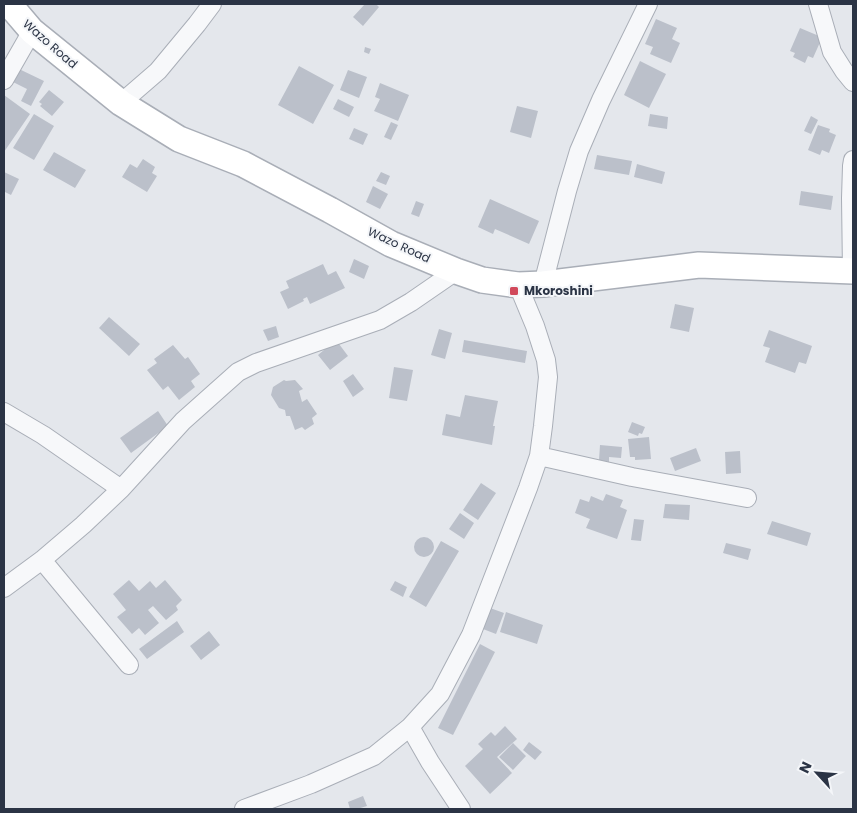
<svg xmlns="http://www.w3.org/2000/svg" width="857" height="813" font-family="Poppins,sans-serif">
<rect width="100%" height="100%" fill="#e4e7ec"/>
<path fill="#bbc0ca" d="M365,4H376L379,7L363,26L353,17Z
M656,19L677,28L672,39L680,43L671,63L650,54L653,47L645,44Z
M800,28L819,36L818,38L821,40L813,58L808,56L805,63L793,57L795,53L790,51Z
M365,47L371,49L369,54L364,52Z
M640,61L666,74L649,108L624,95Z
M299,66L334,85L313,124L278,105Z
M19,69L44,81L31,106L21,101L27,89L13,82Z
M348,70L367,77L359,98L340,90Z
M380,83L409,95L398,121L374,111L380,99L375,97Z
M49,90L64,102L52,116L40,106L42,104L39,102Z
M4,95L30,114L4,152Z
M338,99L354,107L349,117L333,109Z
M517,106L538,111L531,138L510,132Z
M34,114L54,126L34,160L13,148Z
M650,114L668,117L667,129L648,126Z
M811,116L818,120L811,134L804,131Z
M391,122L398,125L391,140L384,137Z
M818,125L830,129L829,132L836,135L829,153L822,150L820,155L808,150Z
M354,128L368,134L363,145L349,139Z
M54,152L86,170L75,188L43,170Z
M597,155L632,161L629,175L594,169Z
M143,159L155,167L152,173L157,176L147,192L122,177L130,164L137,168Z
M637,164L665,172L662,184L634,177Z
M4,172L19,179L11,195L5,192L4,196Z
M381,172L390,176L386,185L376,181Z
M373,186L388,194L380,209L366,202Z
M801,191L833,196L831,210L799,205Z
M490,199L539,221L529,244L495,229L493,234L478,227Z
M416,201L424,204L419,217L411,214Z
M354,259L369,266L364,279L349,272Z
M323,264L328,275L336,271L345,288L310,304L307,297L303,299L304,301L288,309L280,292L289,288L286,281Z
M675,304L694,308L689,332L670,328Z
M109,317L140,344L129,356L99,328Z
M276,326L279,337L268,341L263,330Z
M439,329L452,333L445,359L431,355Z
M769,330L812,346L806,364L799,362L795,373L765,362L770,348L763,346Z
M336,340L348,356L330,370L318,355Z
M464,340L527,351L525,363L462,352Z
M173,345L185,359L188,357L200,374L191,381L195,387L179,400L168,386L163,390L147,370L157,363L154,359Z
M394,367L413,370L407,401L389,398Z
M353,374L364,389L353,397L343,381Z
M284,380L286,381L295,380L303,389L299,391L302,402L307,399L317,414L312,418L314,424L305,430L302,427L295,430L290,416H286L285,410L279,408L271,395L273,387Z
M465,395L498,401L493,426H495L492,445L442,435L446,414L460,417Z
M158,411L168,426L131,453L120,438Z
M632,422L645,427L642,434L639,433L638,436L628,432Z
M649,437L651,459L635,460V457H630L628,439Z
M600,445L622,447L621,458L609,457V462L599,460Z
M696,448L701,461L675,471L670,458Z
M740,451L741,473L726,474L725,452Z
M481,483L496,493L478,520L463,510Z
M606,494L623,500L620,507L627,510L617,539L586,528L590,519L575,513L580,499L589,502L591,496L603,501Z
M665,504L690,505L689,520L663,518Z
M460,513L474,523L464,539L449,529Z
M634,519L644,520L641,541L631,540Z
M772,521L811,533L807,546L767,534Z
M414 547a10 10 0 1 1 20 0a10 10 0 1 1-20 0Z
M441,541L459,551L426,607L409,597Z
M726,543L751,549L748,560L723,553Z
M129,580L139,591L150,581L156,588L165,580L182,600L176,606L178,610L166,620L153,606L148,610L159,623L145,635L139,628L132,634L117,617L126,610L113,594Z
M395,581L407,587L403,597L390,590Z
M490,608L504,613L496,634L483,629Z
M506,612L543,625L537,644L500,632Z
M177,621L184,632L147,659L139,649Z
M209,631L220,645L201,660L190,646Z
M480,644L495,652L453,735L438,728Z
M505,726L517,739L497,757L512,773L490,794L465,766L483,749L478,744L491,732L495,736Z
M529,742L542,752L535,760L523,750Z
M513,743L526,756L513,770L499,757Z
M363,796L367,806L357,809H350L348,802Z"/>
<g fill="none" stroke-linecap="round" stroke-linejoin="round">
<g stroke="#a9aeb7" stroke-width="20">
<path id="street" d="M818,4L832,52L844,71L853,82
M4,80L32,31
M121,103L158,71L197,24L212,4
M852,271L851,198L852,166L853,160
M543,284L567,191L579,151L601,100L648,4
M4,412L43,435L121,489
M539,456L632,477L747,498
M42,560L129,665
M4,588L42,560L83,525L121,489L183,421L238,372L256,363L380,320L411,302L456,271
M410,727L430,762L461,809
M244,809L311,784L374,756L410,727L440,694L471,635L528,488L539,456L543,426L548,377L546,360L535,326L518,285"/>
</g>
<g stroke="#a9aeb7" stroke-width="28">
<path id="secondary" d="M9,4L32,31L121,103L179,139L243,164L330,210L391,244L456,271L482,280L518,285L543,284L699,265L853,271"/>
</g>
<use href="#street" stroke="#f7f8fa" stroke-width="18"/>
<use href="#secondary" stroke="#fff" stroke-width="25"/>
</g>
<rect fill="#d1495b" stroke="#f4f6f9" stroke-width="2" x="509" y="286" width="10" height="10" rx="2.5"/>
<g text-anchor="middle" stroke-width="4" stroke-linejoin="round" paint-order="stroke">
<g font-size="12" fill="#2b3445" stroke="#f4f6f9">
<text transform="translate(50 44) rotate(41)" y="4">Wazo Road</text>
<text transform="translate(399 245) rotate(25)" y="4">Wazo Road</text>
</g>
<g font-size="12" font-weight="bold" fill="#2b3445" stroke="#f4f6f9" text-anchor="start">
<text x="524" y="295">Mkoroshini</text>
</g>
</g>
<rect width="857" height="813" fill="none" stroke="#2b3445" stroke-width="10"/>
<g transform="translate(817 773) rotate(296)" stroke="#f4f6f9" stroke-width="4" paint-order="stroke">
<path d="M0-4L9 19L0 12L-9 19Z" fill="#2b3445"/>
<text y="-8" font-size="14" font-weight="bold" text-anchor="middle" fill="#2b3445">N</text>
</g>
</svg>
